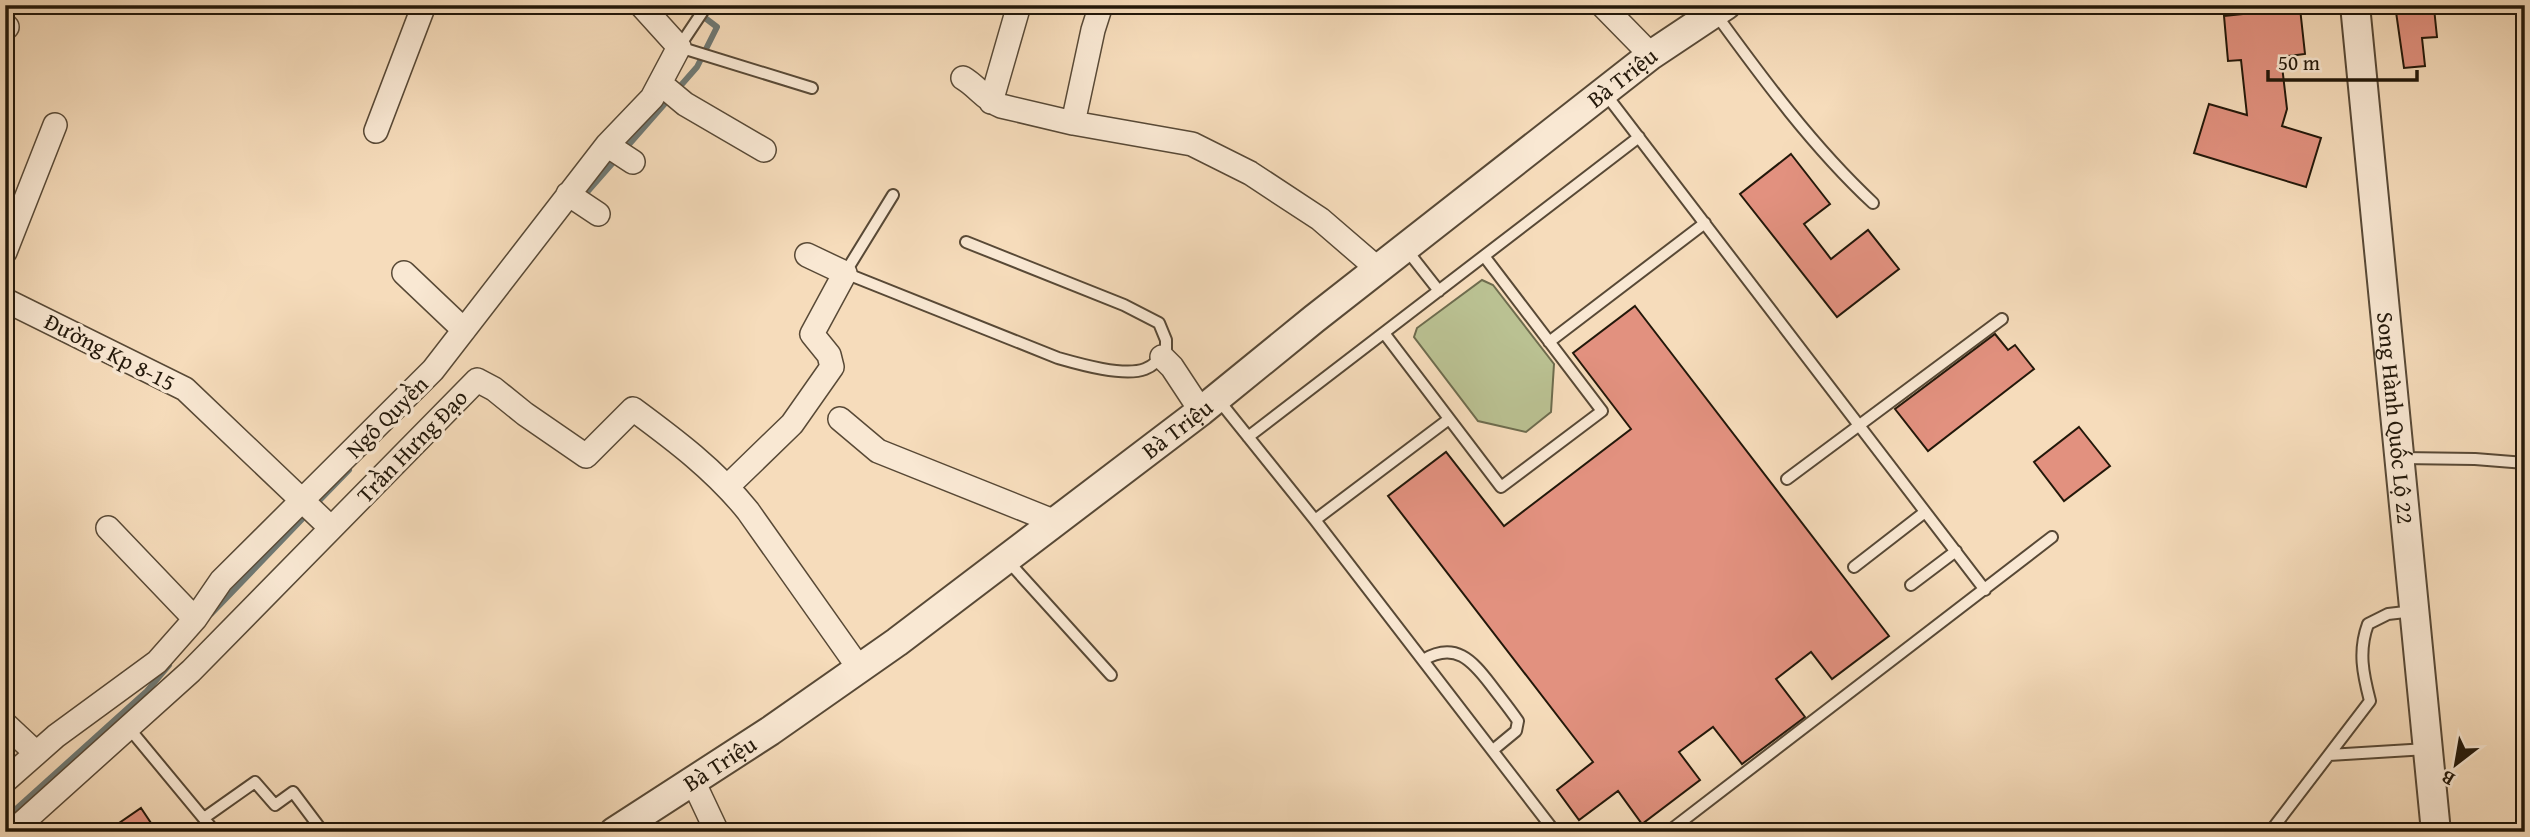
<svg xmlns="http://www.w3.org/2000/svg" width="2530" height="837" font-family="'Gentium Book Plus',serif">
<rect width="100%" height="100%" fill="#f6dcbb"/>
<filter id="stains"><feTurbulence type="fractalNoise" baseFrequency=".00286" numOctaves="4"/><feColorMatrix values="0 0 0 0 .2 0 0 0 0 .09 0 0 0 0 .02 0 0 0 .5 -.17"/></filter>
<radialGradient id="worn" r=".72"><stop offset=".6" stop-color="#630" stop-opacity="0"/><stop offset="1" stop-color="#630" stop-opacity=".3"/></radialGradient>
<path fill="#bac192" stroke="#6e6c4e" stroke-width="2" d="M1482,280L1493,285L1554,364L1551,412L1526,432L1478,421L1414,337L1417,328Z"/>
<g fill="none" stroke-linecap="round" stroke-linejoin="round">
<path stroke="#6f7974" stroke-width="6" d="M581,199L697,67L717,27L688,5
M315,505L349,470
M211,614L308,513
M5,819L147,691L169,665"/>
</g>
<path fill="#e2917f" stroke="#23180a" stroke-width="2" d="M2300,8L2305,54L2281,57L2287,109L2282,126L2321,138L2306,187L2194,153L2209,104L2247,115L2241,60L2228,61L2224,16Z
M2434,8L2437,37L2422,38L2425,66L2404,68L2396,12Z
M1791,154L1830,204L1804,224L1831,259L1868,230L1899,269L1837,317L1740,194Z
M1635,306L1889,636L1832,679L1811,652L1776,679L1805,717L1742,764L1713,727L1679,752L1700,780L1642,824L1618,791L1579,820L1557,790L1593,762L1388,496L1446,452L1504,526L1631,429L1573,353Z
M1995,334L2008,350L2015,345L2034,369L1928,451L1895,409Z
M2079,427L2110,466L2064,501L2034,462Z
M141,808L157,832H106Z"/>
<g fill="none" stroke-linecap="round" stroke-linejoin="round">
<g stroke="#584936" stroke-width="14">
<path id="service" d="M707,5L679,47L812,88
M1715,13C1763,79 1813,147 1873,203
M1604,92L1985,590
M893,195L845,273L1058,358C1079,364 1124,377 1145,369C1153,366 1161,358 1166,351V340L1159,323L1124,305L966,242
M1406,249L1439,291
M1384,333L1501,487L1602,411L1484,256
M1549,342L1705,223
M1217,398L1315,520L1555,832
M1248,437L1639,137
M2401,458L2475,459L2525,463
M1787,479L2002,319
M1315,520L1449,419
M1007,560L1111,675
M1854,567L1925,512
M1911,585L1956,551
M1423,660C1455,641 1472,660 1491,685C1500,697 1509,708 1518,721L1516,731L1493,750
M128,727L215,832
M2329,755L2427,749
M204,818L255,782L275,805L293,792L323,832
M1668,832L2052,537
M2270,832L2370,701C2363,674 2358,651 2368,624L2388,614L2414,611"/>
</g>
<g stroke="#584936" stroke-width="26">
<path id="minor" d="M1101,5L1093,30L1073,123L1192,144L1250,173L1320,219L1378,269
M1602,5L1651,55
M5,25L7,27
M963,78C977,86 985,100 1001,106L1073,123
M661,84L685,104L764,150
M991,102L1019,5
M376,131L424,5
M607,145L633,162
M568,194L598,214
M5,252L55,125
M404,273L464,330
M5,300L185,389L331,528
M1162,357L1172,367L1201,411
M840,419L878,451L1053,521
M728,486L792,424L832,367L829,355L812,334L845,273L807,255
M108,528L195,619
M5,724L36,753
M5,781L56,736L157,662L195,619L221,581L433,370L607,145L652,98L679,47L641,5
M693,781L717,832
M12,832L191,671L477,380L494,389L525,414L586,456L633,409C675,440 715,470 748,511L859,668"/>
</g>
<g stroke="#584936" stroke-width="32">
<g id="tertiary">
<path id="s1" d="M2355,5L2436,832"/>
<path id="s2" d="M614,832L770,731L897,642L1201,411L1314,319L1651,55L1726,5"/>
</g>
</g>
<use href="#service" stroke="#f9e8d3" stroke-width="10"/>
<use href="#minor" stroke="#f9e8d3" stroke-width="23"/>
<use href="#tertiary" stroke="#f9e8d3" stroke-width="28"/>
</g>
<g text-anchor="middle" stroke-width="7" stroke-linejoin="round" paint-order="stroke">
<g font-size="23" fill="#23180a" stroke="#f9e8d3">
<text dy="8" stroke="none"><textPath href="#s2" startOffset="1260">Bà Triệu</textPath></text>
<text transform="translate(110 352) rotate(27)" y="8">Đường Kp 8-15</text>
<text transform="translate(387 417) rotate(-45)" y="8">Ngô Quyền</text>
<text dy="8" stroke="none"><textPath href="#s1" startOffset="415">Song Hành Quốc Lộ 22</textPath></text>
<text dy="8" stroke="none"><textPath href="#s2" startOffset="693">Bà Triệu</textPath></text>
<text transform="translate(412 446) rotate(-46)" y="8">Trần Hưng Đạo</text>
<text dy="8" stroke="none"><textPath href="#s2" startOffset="126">Bà Triệu</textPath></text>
</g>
</g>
<rect width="2530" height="837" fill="none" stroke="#f6dcbb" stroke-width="28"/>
<rect x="7" y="7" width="2516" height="823" fill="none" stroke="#23180a" stroke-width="3.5"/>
<rect x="14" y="14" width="2502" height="809" fill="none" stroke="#23180a" stroke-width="2"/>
<g transform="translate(2456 764) rotate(211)" stroke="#f9e8d3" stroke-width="5" paint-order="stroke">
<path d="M0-5L12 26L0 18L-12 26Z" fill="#23180a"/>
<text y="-10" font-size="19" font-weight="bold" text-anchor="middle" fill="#23180a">B</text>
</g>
<path d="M2268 70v10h149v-10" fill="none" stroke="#23180a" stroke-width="3.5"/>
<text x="2278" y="70" font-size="21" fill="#23180a" stroke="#f9e8d3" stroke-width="5" paint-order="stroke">50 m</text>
<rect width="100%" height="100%" filter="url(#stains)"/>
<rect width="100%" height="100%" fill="url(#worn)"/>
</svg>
